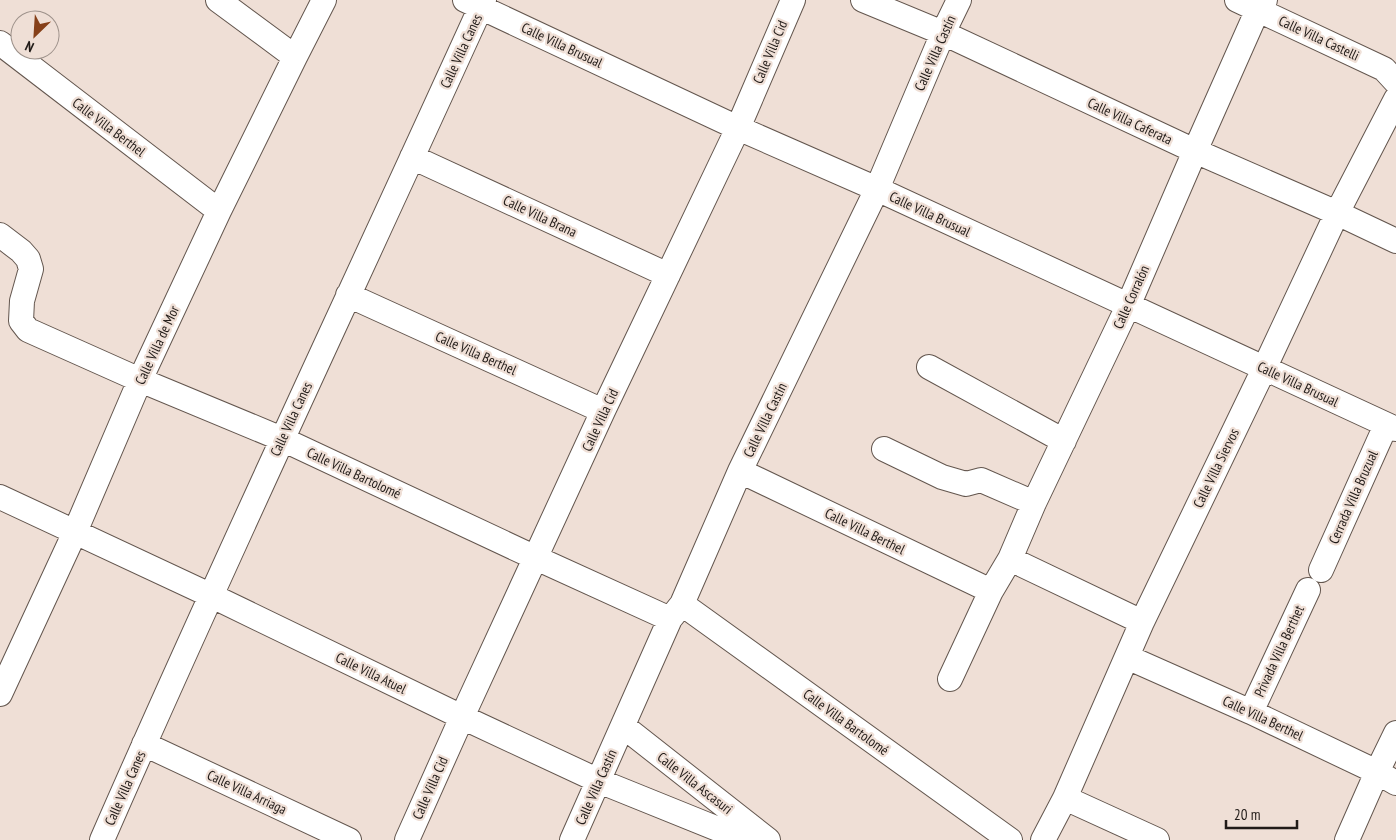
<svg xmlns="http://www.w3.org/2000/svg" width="1396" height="840" font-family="'PT Sans Narrow',sans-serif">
<rect width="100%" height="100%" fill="#efdfd6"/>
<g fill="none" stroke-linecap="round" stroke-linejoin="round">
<g stroke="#63564e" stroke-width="26">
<path id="minor" d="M218,0L295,57
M465,0L738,128L877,189L1396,429
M863,0L943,33L1195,151L1337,213L1396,241
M1237,0L1384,69L1396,82
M0,43L219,211
M412,157L668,275
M0,235L21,251L28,259L31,269L22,301L21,321L28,330L140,380L282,439L536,558L670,619
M348,295L603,411
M929,367L1064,441
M884,449L942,477L966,484L981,480L1034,503
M740,471L991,591
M0,497L212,596L462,717L599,781L745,840
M1010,559L1142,622
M1321,570L1386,425
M682,604L1010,840
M1127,657L1251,712L1377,772L1396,783
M950,679L991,591L1010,559L1034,503L1128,306L1195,151L1258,9L1265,0
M0,694L75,532L140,380L219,211L295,57L324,0
M1251,712L1308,590
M623,726L768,840
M144,744L349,840
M1065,798L1157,840
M102,840C225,558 357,280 484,0
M407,840L462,717L603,411L738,128L793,0
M572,840L670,619L682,604L740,471L877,189L943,33L959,0
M1043,840L1065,798L1142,622L1264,369L1337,213L1396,99
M1347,840L1377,772L1396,733"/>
</g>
<use href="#minor" stroke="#fff" stroke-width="24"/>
</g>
<g text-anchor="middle" stroke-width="4.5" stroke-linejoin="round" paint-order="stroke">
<g font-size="14" fill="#211b18" stroke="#efdfd6">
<text transform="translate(1319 38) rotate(25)" y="5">Calle Villa Castelli</text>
<text transform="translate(562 45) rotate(25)" y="5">Calle Villa Brusual</text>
<text transform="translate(461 51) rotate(-65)" y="5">Calle Villa Canes</text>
<text transform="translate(770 52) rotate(-67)" y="5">Calle Villa Cid</text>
<text transform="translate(935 53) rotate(-66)" y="5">Calle Villa Castín</text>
<text transform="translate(1130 121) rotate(25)" y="5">Calle Villa Caferata</text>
<text transform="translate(109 127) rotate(37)" y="5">Calle Villa Berthel</text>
<text transform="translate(930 214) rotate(25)" y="5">Calle Villa Brusual</text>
<text transform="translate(540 216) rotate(25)" y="5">Calle Villa Brana</text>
<text transform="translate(1131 297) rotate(-66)" y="5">Calle Corralón</text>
<text transform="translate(157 345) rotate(-65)" y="5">Calle Villa de Mor</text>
<text transform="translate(476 353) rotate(24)" y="5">Calle Villa Berthel</text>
<text transform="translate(1298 384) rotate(25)" y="5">Calle Villa Brusual</text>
<text transform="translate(291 419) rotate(-65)" y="5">Calle Villa Canes</text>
<text transform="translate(600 420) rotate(-65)" y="5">Calle Villa Cid</text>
<text transform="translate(765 420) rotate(-64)" y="5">Calle Villa Castín</text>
<text transform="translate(1216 468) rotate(-64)" y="5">Calle Villa Siervos</text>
<text transform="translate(354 473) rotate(25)" y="5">Calle Villa Bartolomé</text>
<text transform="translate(1353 497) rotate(-66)" y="5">Cerrada Villa Bruzual</text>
<text transform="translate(865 531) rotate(26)" y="5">Calle Villa Berthel</text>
<text transform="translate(1279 651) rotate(-65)" y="5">Privada Villa Berthet</text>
<text transform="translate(371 673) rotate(26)" y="5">Calle Villa Atuel</text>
<text transform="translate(1263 718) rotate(25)" y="5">Calle Villa Berthel</text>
<text transform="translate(846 722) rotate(36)" y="5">Calle Villa Bartolomé</text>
<text transform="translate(695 783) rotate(38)" y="5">Calle Villa Ascasuri</text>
<text transform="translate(596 787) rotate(-66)" y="5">Calle Villa Castín</text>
<text transform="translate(125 788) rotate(-66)" y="5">Calle Villa Canes</text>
<text transform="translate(430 788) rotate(-66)" y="5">Calle Villa Cid</text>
<text transform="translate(247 792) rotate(25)" y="5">Calle Villa Arriaga</text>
</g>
</g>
<g transform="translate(35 35) rotate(205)"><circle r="24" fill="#efdfd6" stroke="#9d918a"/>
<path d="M0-4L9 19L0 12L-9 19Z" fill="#864019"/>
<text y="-8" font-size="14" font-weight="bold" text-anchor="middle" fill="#211b18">N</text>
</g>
<path d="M1226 820v8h71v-8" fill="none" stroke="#211b18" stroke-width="2.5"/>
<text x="1234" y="820" font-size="15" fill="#211b18" stroke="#efdfd6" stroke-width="4" paint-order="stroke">20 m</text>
</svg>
